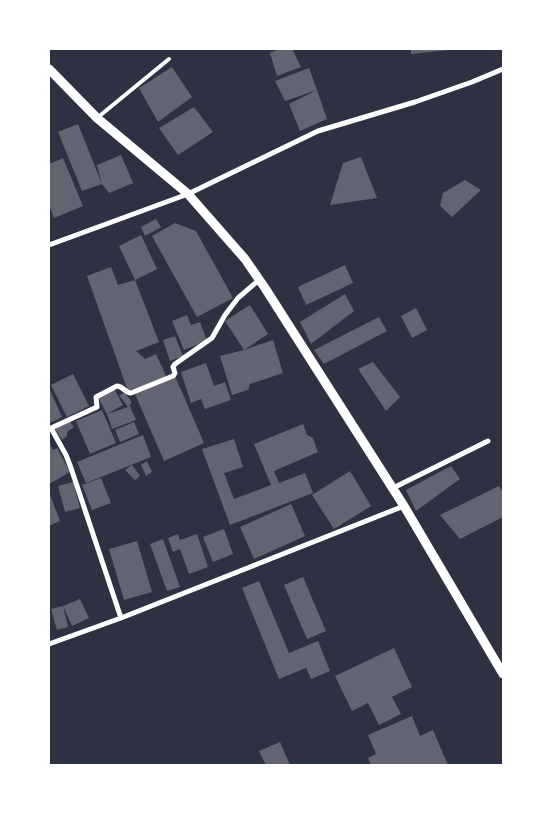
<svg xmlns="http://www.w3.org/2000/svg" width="552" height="814" font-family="Quicksand,sans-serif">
<rect width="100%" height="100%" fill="#2d3142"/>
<path fill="#626471" d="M279,49H292L301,67L277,76L270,53Z
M411,49H449V50L411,54Z
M172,67L192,97L158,122L139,88Z
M309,68L317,90L285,101L275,81Z
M317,90L327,119L300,131L289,104Z
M194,107L213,132L178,155L159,128Z
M78,124L102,184L82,191L58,132Z
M121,155L133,183L109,193L102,184L97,165Z
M361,157L377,198L330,205L343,163Z
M63,158L83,206L54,218L49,205V164Z
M465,180L481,190L452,217L440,206L443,193Z
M156,219L161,227L145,236L141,227Z
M175,223L196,231L233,298L197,317L152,236Z
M141,235L157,269L135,280L159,342L136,351L145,359L156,354L167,378L128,391L87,276L111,267L118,285L135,280L119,246Z
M345,265L353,283L306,305L298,287Z
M345,294L354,311L311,344L300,322Z
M250,305L268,334L244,350L273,340L283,373L250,384L248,390L232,395L220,356L244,350L225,321Z
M416,308L427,330L412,338L401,316Z
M187,315L191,325L200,322L207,341L184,350L172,321Z
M379,317L387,331L324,364L314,350Z
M175,336L183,356L170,361L163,340Z
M373,362L400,397L386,411L358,369Z
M206,363L214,386L225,382L231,400L205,409L201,399L191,403L181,372Z
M73,374L89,406L67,417L51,385Z
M175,376L204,443L164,461L135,394Z
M49,388L62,417L50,423L49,421Z
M114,389L123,405L107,414L128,407L119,395L125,393L131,401V404L128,407L130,406L136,420L112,429L107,414L98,397Z
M102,410L116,443L90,454L76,421Z
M69,420L74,427L67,432V436L62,440L55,429Z
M134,422L139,434L120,442L115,430Z
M303,424L307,435L313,438L318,452L274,471L279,483L305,473L313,493L230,525L202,449L234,439L243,467L224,473L234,499L271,485L254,444Z
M143,435L151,457L86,483L77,462Z
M49,443L53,450L57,448L70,472L49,484Z
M147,461L152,472L146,476L141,465Z
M132,465L140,476L135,480L125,470Z
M451,466L460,479L416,511L406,490Z
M350,471L371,506L334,529L312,495Z
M101,478L111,503L92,510L82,485Z
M73,482L80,508L65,512L58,486Z
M499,486L503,493V517L460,539L440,515Z
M49,492L60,521L49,526Z
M291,504L305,536L254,559L240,527Z
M224,529L233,554L213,562L203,537Z
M178,534L180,540L197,534L208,567L189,574L180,549L173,552L168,538Z
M163,539L180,587L167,591L150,544Z
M137,541L152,592L124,600L109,549Z
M303,577L326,631L307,639L284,585Z
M259,581L289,653L318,641L330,671L311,679L306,668L279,679L242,588Z
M80,599L89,618L72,626L63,606Z
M63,606L68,627L57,630L51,609Z
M394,648L412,687L392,697L401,714L379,725L368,703L352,711L335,676Z
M412,716L420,736L433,730L448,765H371L368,758L376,754L368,735Z
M280,742L290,765H266L259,751Z"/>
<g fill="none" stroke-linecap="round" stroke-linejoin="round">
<path stroke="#fff" stroke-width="4" d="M97,118L169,59"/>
<path stroke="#fff" stroke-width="5" d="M49,245L188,194L318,131L415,102L472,82L503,69
M51,428L97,407L96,397L117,386C123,386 125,393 131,393L173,376L175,373L173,367L175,364L212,338L225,315L238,298L259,280
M49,429L51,428L66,455L71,468L121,618
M393,488L488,441
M49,644L121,618L404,506"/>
<path stroke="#fff" stroke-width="9" d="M49,69L97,118L188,194L245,259L265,288L404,506L503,674"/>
</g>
<rect width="552" height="814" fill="none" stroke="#ffffff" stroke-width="100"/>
</svg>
